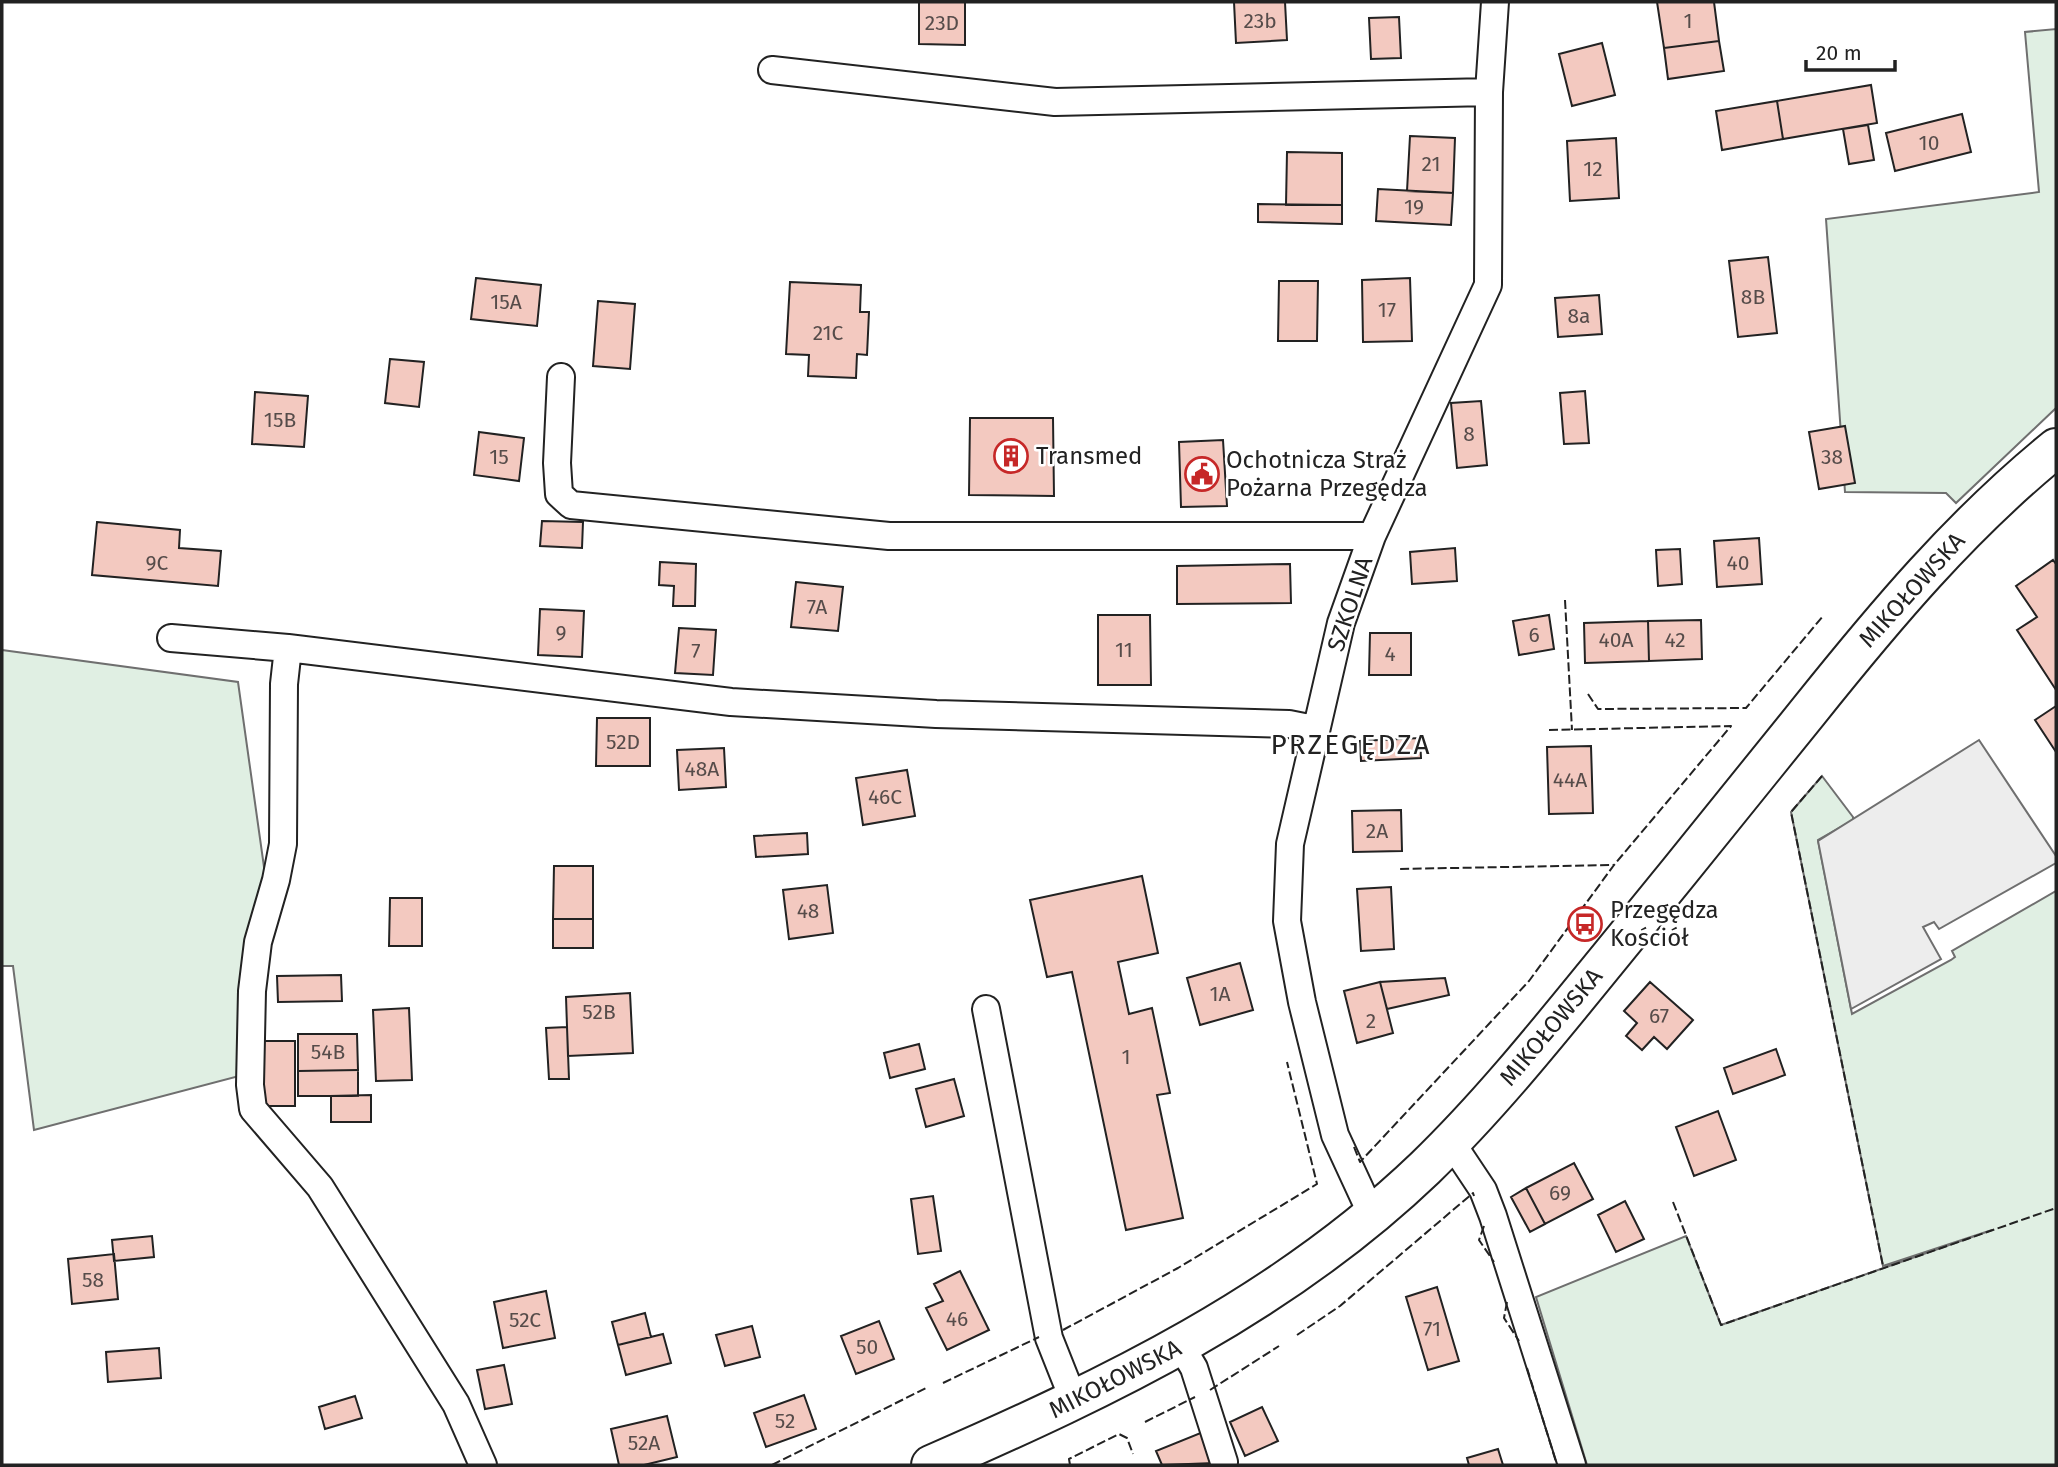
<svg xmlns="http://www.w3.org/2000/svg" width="2058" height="1467" font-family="'Fira Sans',sans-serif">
<rect width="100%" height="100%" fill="#fff"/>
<path fill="#e0efe3" stroke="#6f6f6f" stroke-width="2" d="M2056,29V408L1956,503L1946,493L1845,492L1826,219L2039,192L2025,32Z
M2,650L238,682L265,874L243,1075L34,1130L13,966H2Z
M1822,776L1853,817V820L1818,840L1852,1014L1951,960L1955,957L1952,951L2056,891V1465H1587L1536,1297L1686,1236L1721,1325L1992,1230L1883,1266L1791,812Z"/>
<path fill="#ededed" stroke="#6f6f6f" stroke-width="2" d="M1979,740L2056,856V863L1939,929L1934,922L1923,927L1941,959L1851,1009L1818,841Z"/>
<path fill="#f3c9c0" stroke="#222" stroke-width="2" d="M919,2H965V45L919,44Z
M1234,2H1285L1287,40L1236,43Z
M1657,2H1714L1719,41L1664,48Z
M1399,17L1401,58L1371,59L1369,18Z
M1719,41L1724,71L1668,79L1664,48Z
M1602,43L1615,95L1572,106L1559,54Z
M1871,85L1877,123L1783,139L1777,101Z
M1777,101L1783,139L1722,150L1716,111Z
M1962,114L1971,152L1895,171L1886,133Z
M1868,125L1874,160L1849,164L1843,129Z
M1410,136L1455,138L1453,193L1407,191Z
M1616,138L1619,198L1570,201L1567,141Z
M1287,152L1342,153V205H1286Z
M1378,189L1453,193L1451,225L1376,221Z
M1258,204L1342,205V224L1258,222Z
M1768,257L1777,333L1738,337L1729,261Z
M476,278L541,285L537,326L471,319Z
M1410,278L1412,341L1363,342L1362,280Z
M1279,281H1318L1317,341H1278Z
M790,282L861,285L860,312H869L867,355L857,354L856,378L808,376L809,355L786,354Z
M1599,295L1602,334L1558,337L1555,298Z
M598,301L635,304L630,369L593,366Z
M390,359L424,362L419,407L385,403Z
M1585,391L1589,443L1564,444L1560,393Z
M255,392L308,396L304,447L252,444Z
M1481,401L1487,465L1457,468L1451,403Z
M970,418H1053L1054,496L969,495Z
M1845,426L1855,483L1819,489L1809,432Z
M479,432L524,438L519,481L474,475Z
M1223,440L1227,506L1181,507L1179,442Z
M542,521L583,522L582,548L540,546Z
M97,522L180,530L179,548L221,551L218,586L92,575Z
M1759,538L1762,584L1717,587L1714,541Z
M1455,548L1457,581L1412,584L1410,552Z
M1680,549L1682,584L1658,586L1656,550Z
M2053,560L2056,564V690L2017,630L2037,617L2016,586Z
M660,562L696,564L695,606H673L674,586L659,585Z
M1290,564L1291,603L1177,604V566Z
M796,582L843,587L838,631L791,627Z
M540,609L584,611L582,657L538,655Z
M1098,615H1150L1151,685H1098Z
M1549,615L1554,649L1519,655L1513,621Z
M1701,620L1702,659L1649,661L1648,621Z
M1648,621L1649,661L1585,663L1584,623Z
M679,628L716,630L713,675L675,673Z
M1370,633H1411V675H1369Z
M2056,706V752L2035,720Z
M597,718H650V766H596Z
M1420,738L1421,758L1361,761L1360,741Z
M1591,746L1593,813L1549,814L1547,747Z
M724,748L726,787L679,790L677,750Z
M907,770L915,816L863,825L856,778Z
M1401,810L1402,851L1353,852L1352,811Z
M807,833L808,854L756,857L754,836Z
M554,866H593V919H553Z
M1142,876L1158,953L1118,962L1129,1014L1152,1008L1170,1093L1157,1095L1183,1218L1126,1230L1072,972L1047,977L1030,900Z
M827,885L833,933L789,939L783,890Z
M1391,887L1394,949L1361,951L1357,889Z
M390,898H422V946H389Z
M553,919H593V948H553Z
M1240,963L1253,1010L1200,1025L1187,978Z
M341,975L342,1001L278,1002L277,976Z
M1445,978L1449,995L1387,1009L1380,982Z
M1380,982L1393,1033L1357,1043L1344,991Z
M1650,982L1693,1020L1667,1049L1654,1037L1642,1050L1626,1036L1637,1023L1624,1011Z
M630,993L633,1053L568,1056L566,997Z
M409,1008L412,1080L376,1081L373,1010Z
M567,1027L569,1079H549L546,1028Z
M298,1034H357L358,1070L298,1071Z
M261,1041H295V1106H261Z
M919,1044L925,1069L890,1078L884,1053Z
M1776,1049L1785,1075L1733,1094L1724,1068Z
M358,1070V1096H298V1071Z
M954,1079L964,1116L926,1127L916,1089Z
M371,1095V1122H331V1096Z
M1718,1111L1736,1160L1694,1176L1676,1127Z
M1574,1163L1593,1199L1545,1224L1526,1188Z
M1526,1188L1545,1224L1530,1232L1511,1197Z
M933,1196L941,1251L918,1254L911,1199Z
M1625,1201L1644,1239L1616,1252L1598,1215Z
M152,1236L154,1257L114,1261L112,1240Z
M114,1254L118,1299L72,1304L68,1259Z
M960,1271L989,1330L947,1350L926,1308L943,1301L934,1284Z
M1437,1287L1459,1361L1428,1370L1406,1297Z
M546,1291L555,1338L503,1348L494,1302Z
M645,1313L651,1337L618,1345L612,1322Z
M879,1321L894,1359L856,1374L841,1336Z
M752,1326L760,1357L725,1366L716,1335Z
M663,1334L671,1363L626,1375L618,1345Z
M159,1348L161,1378L108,1382L106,1352Z
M504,1365L512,1404L485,1409L477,1370Z
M804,1395L816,1429L766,1447L754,1413Z
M355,1396L362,1418L325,1429L319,1407Z
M1262,1407L1278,1441L1245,1456L1230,1422Z
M667,1416L677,1457L644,1465H619L611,1429Z
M1203,1432L1215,1463L1162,1465L1156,1451Z
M1498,1449L1503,1465H1469L1467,1458Z"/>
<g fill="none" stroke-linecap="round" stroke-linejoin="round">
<g stroke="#222" stroke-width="30">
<path id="minor" d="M772,70L1055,102L1489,92
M561,377L557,463L559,494L571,505L889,536H1372
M171,638L288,648
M986,1009L1049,1338L1074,1401
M1451,1142L1483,1190L1493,1216L1572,1465
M1372,1215L1335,1135L1302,1002L1287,921L1290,844L1341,623L1372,536L1488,285L1489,92L1495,2
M1181,1346L1194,1368L1224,1462
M483,1465L456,1404L320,1187L253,1109L250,1085L252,991L258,942L276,880L283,844L284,684L288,648L731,702L936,714L1289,724L1314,729"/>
</g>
<g stroke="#222" stroke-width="42">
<path id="secondary" d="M931,1465C1110,1387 1283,1304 1425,1168C1492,1103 1550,1030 1608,959C1675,877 1742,794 1808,712C1884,617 1961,525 2056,448"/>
</g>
<use href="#minor" stroke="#fff" stroke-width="26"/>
<use href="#secondary" stroke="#fff" stroke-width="38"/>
<path stroke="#222" stroke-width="2" stroke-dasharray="9 3.5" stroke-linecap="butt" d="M1565,600L1572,730
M1588,694L1598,709L1746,708L1823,616
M1549,730L1731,726L1614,865
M1822,776L1791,812L1883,1266
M1354,1147L1360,1162L1529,981L1614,865L1399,869
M1673,1202L1721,1325L2056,1208
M1484,1226L1479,1240L1494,1262
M1507,1302L1504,1318L1519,1341
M1063,1330L1178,1268L1317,1184L1287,1062
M1297,1335L1340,1306L1473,1193L1474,1196
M1527,1368L1557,1465
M943,1383L1039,1337
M1210,1390L1279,1346
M1145,1422L1195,1397
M772,1465L928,1387
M1070,1465L1069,1459L1119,1434L1127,1438L1133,1454"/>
</g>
<defs>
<g id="building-ring" transform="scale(1.75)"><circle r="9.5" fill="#fff" stroke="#c62828" stroke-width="1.5"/><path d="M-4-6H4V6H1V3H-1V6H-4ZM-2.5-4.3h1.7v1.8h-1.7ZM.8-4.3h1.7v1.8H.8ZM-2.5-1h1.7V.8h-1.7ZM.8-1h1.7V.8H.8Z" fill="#c62828"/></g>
<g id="civic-ring" transform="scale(1.75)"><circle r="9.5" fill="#fff" stroke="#c62828" stroke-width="1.5"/><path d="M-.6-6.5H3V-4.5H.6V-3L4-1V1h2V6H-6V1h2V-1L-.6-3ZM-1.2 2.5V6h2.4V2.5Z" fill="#c62828"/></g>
<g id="bus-ring" transform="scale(1.75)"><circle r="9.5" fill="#fff" stroke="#c62828" stroke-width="1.5"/><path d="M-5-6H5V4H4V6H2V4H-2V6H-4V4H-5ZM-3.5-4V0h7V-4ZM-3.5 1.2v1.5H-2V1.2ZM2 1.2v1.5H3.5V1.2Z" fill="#c62828"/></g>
</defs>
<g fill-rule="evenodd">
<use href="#building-ring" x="1011" y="456"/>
<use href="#civic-ring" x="1202" y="474"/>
<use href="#bus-ring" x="1585" y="924"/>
</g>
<g text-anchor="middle" stroke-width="5" stroke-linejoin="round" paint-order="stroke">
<g font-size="21" fill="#564c4a">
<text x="1260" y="28">23b</text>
<text x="1688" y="28">1</text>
<text x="942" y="30">23D</text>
<text x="1929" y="150">10</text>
<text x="1431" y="171">21</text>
<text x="1593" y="176">12</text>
<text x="1414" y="214">19</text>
<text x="1753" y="304">8B</text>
<text x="506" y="309">15A</text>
<text x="1387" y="317">17</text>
<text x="1579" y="323">8a</text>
<text x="828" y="340">21C</text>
<text x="280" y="427">15B</text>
<text x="1469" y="441">8</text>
<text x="499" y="464">15</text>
<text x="1832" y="464">38</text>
<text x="157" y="570">9C</text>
<text x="1738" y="570">40</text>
<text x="817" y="614">7A</text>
<text x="561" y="640">9</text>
<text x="1534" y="642">6</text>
<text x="1616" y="647">40A</text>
<text x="1675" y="647">42</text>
<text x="1124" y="657">11</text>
<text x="696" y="658">7</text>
<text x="1390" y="661">4</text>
<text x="623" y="749">52D</text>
<text x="702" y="776">48A</text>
<text x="1570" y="787">44A</text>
<text x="885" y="804">46C</text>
<text x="1377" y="838">2A</text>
<text x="808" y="918">48</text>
<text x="1220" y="1001">1A</text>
<text x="599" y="1019">52B</text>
<text x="1659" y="1023">67</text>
<text x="1371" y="1028">2</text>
<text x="328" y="1059">54B</text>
<text x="1126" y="1064">1</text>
<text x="1560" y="1200">69</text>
<text x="93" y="1287">58</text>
<text x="957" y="1326">46</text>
<text x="525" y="1327">52C</text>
<text x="1432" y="1336">71</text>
<text x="867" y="1354">50</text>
<text x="785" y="1428">52</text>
<text x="644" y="1450">52A</text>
</g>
<g font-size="24" fill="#222" stroke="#fff" text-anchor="start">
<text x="1036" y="464">Transmed</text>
<text x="1226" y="468">Ochotnicza Straż<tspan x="1226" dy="28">Pożarna Przegędza</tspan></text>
<text x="1610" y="918">Przegędza<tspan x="1610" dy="28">Kościół</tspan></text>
</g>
<g font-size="24" fill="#222" stroke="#fff">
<text transform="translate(1912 590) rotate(-48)" y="8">MIKOŁOWSKA</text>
<text transform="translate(1350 604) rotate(-72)" y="8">SZKOLNA</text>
<text transform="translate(1551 1027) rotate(-50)" y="8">MIKOŁOWSKA</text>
<text transform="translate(1115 1379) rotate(-27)" y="8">MIKOŁOWSKA</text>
</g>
<g font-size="28" letter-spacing="2" fill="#222" stroke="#fff">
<text x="1351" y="754">PRZEGĘDZA</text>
</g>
</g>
<rect width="2058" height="1467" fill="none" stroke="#222222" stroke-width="7"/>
<path d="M1806 60v10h89v-10" fill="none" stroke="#222222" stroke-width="3.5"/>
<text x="1816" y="60" font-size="21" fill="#222222" stroke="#ffffff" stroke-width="5" paint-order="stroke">20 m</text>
</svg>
